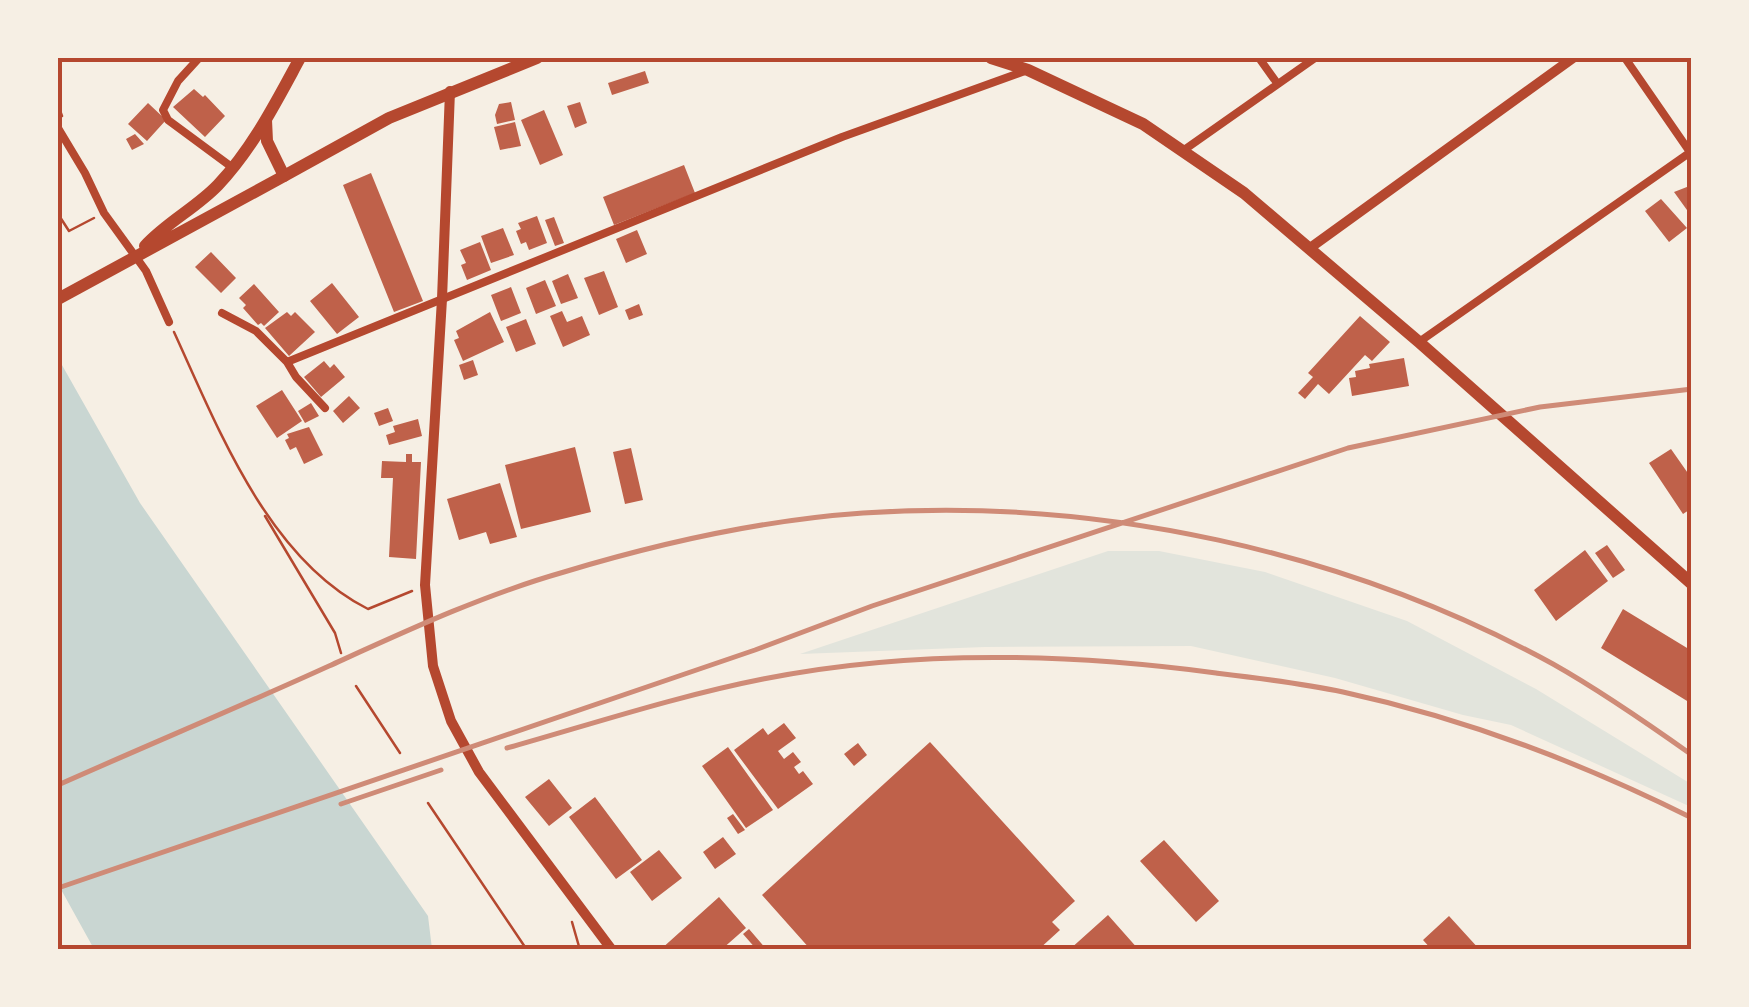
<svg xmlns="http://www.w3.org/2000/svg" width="1749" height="1007" font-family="Commissioner,sans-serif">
<rect width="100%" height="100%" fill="#f6efe4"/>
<path fill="#e2e4dc" d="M1108,551H1159L1265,572L1407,621L1536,689L1691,784V807L1511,725L1463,715L1335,678L1191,646L985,647L800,654Z"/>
<path fill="#c9d6d2" d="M58,358L140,503L428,916L432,949H94L58,884Z"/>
<path fill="#bf614a" d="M645,71L649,83L612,95L608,83Z
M194,89L203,97L205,95L225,116L205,137L173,107Z
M511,102L515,120L497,124L495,115L499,104Z
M580,102L587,123L575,128L567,106Z
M148,103L166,120L147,141L128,124Z
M544,110L563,155L540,165L521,120Z
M515,122L521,146L500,150L494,127Z
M135,134L144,144L132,150L126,139Z
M684,165L695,193L614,225L603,197Z
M371,173L423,301L394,312L343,185Z
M1692,185V217L1674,192Z
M1661,199L1687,228L1669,242L1645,211Z
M537,216L547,243L529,250L526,242L521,244L516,231L521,229L518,223Z
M554,217L564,243L555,246L545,220Z
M503,228L514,255L491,263L481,236Z
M637,230L647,254L626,263L616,239Z
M480,242L491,270L467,280L461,265L466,263L460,250Z
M211,252L236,278L221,293L195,267Z
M604,271L618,307L599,315L584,278Z
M568,274L578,298L561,304L552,281Z
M545,280L556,306L536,314L526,288Z
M332,283L359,317L337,334L310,301Z
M254,284L279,312L264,326L261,323L258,325L243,308L246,305L239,298Z
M511,287L521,313L501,321L491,295Z
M639,304L643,315L629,320L625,310Z
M562,311L567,322L582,316L590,335L563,347L550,316Z
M287,312L291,316L295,312L315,332L289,356L265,328Z
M490,312L504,342L463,361L454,340L459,338L456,331Z
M1360,316L1390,342L1372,361L1365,355L1329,394L1318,384L1305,399L1298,393L1313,377L1308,373Z
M526,319L536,344L516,352L506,327Z
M1404,358L1409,386L1352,396L1349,378L1356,377L1355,371L1370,368L1369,364Z
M473,360L478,375L464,380L459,365Z
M324,361L330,368L334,364L345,377L321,397L304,377Z
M282,390L302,421L277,438L256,406Z
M349,396L360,408L343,423L333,411Z
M311,403L319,416L305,423L298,411Z
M388,408L393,421L379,426L374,413Z
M418,419L422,436L389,445L386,435L395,432L393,426Z
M309,427L323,455L304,464L296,447L290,450L285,440L289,438L287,434Z
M575,447L591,512L521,529L505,465Z
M631,448L643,500L625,504L613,452Z
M1671,449L1692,479V508L1683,514L1649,463Z
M406,454H412V462H421L416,559L389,557L393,478H381L382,461L406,462Z
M500,483L517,537L490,544L486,532L459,540L447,499Z
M1607,545L1625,570L1613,578L1595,553Z
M1585,550L1608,581L1556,621L1534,590Z
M1623,609L1692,651V704L1601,648Z
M784,723L796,738L778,751L784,759L793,752L801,762L794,767L799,774L803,771L813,784L778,809L734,750L763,728L768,735Z
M930,742L1075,901L1052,922L1060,930L1038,950H811L762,895Z
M858,743L867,755L854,766L844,754Z
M728,747L773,810L746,828L702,766Z
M549,779L572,808L549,826L525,797Z
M595,797L642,860L616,879L569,817Z
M733,814L745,830L738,834L727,818Z
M723,837L736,854L715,869L703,852Z
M1164,840L1219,901L1196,922L1140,861Z
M659,850L682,878L652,901L630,872Z
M719,897L746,928L721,950H660Z
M1108,915L1139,950H1069Z
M1449,916L1480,950H1432L1423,940Z
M749,929L767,950H757L743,934Z"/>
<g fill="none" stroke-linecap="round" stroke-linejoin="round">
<path stroke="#b5482f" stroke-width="2.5" d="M58,105L62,116
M58,214L69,231L94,218
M174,332C218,428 268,559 368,609L412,591
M265,516L335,633L341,653
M356,686L400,753
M428,803L527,950
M572,922L580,950"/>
<path stroke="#b5482f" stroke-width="8" d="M199,58L178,81L163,110L168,120L233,168
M1259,58L1277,83
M1625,58L1692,155
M58,128L85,173L104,213L146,271L169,322
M1184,150L1315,58
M222,313L256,331L287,362L842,137L1025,71
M1419,342L1692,151
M287,362L296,377L325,408"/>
<path stroke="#b5482f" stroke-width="10" d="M450,91L442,299L425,585L433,666L451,721L479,772L612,950
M1310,248L1573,58"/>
<path stroke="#b5482f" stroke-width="12" d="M991,58L1028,70L1143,124L1244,193L1419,342L1692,584
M284,176L389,118L537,58"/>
<path stroke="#b5482f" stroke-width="12" d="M145,246C167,222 196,208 218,185C253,148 276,102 300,58
M58,299L284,176L267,141L266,120"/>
<path stroke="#cf8b77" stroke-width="5" d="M507,748C592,724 677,696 763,679C912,649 1066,653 1216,673C1258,678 1301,683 1343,692C1463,718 1582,763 1692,818
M58,785C148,745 239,707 329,666C406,631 483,595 564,572C660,543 762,520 863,513C1098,497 1346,551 1553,664C1601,691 1647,723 1692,755
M341,804L441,770
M58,888L755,650L872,606L1348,448L1540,407L1692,389"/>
</g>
<rect width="1749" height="1007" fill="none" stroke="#f6efe4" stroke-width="120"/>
<rect x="60" y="60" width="1629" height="887" fill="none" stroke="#b5482f" stroke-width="4"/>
</svg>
